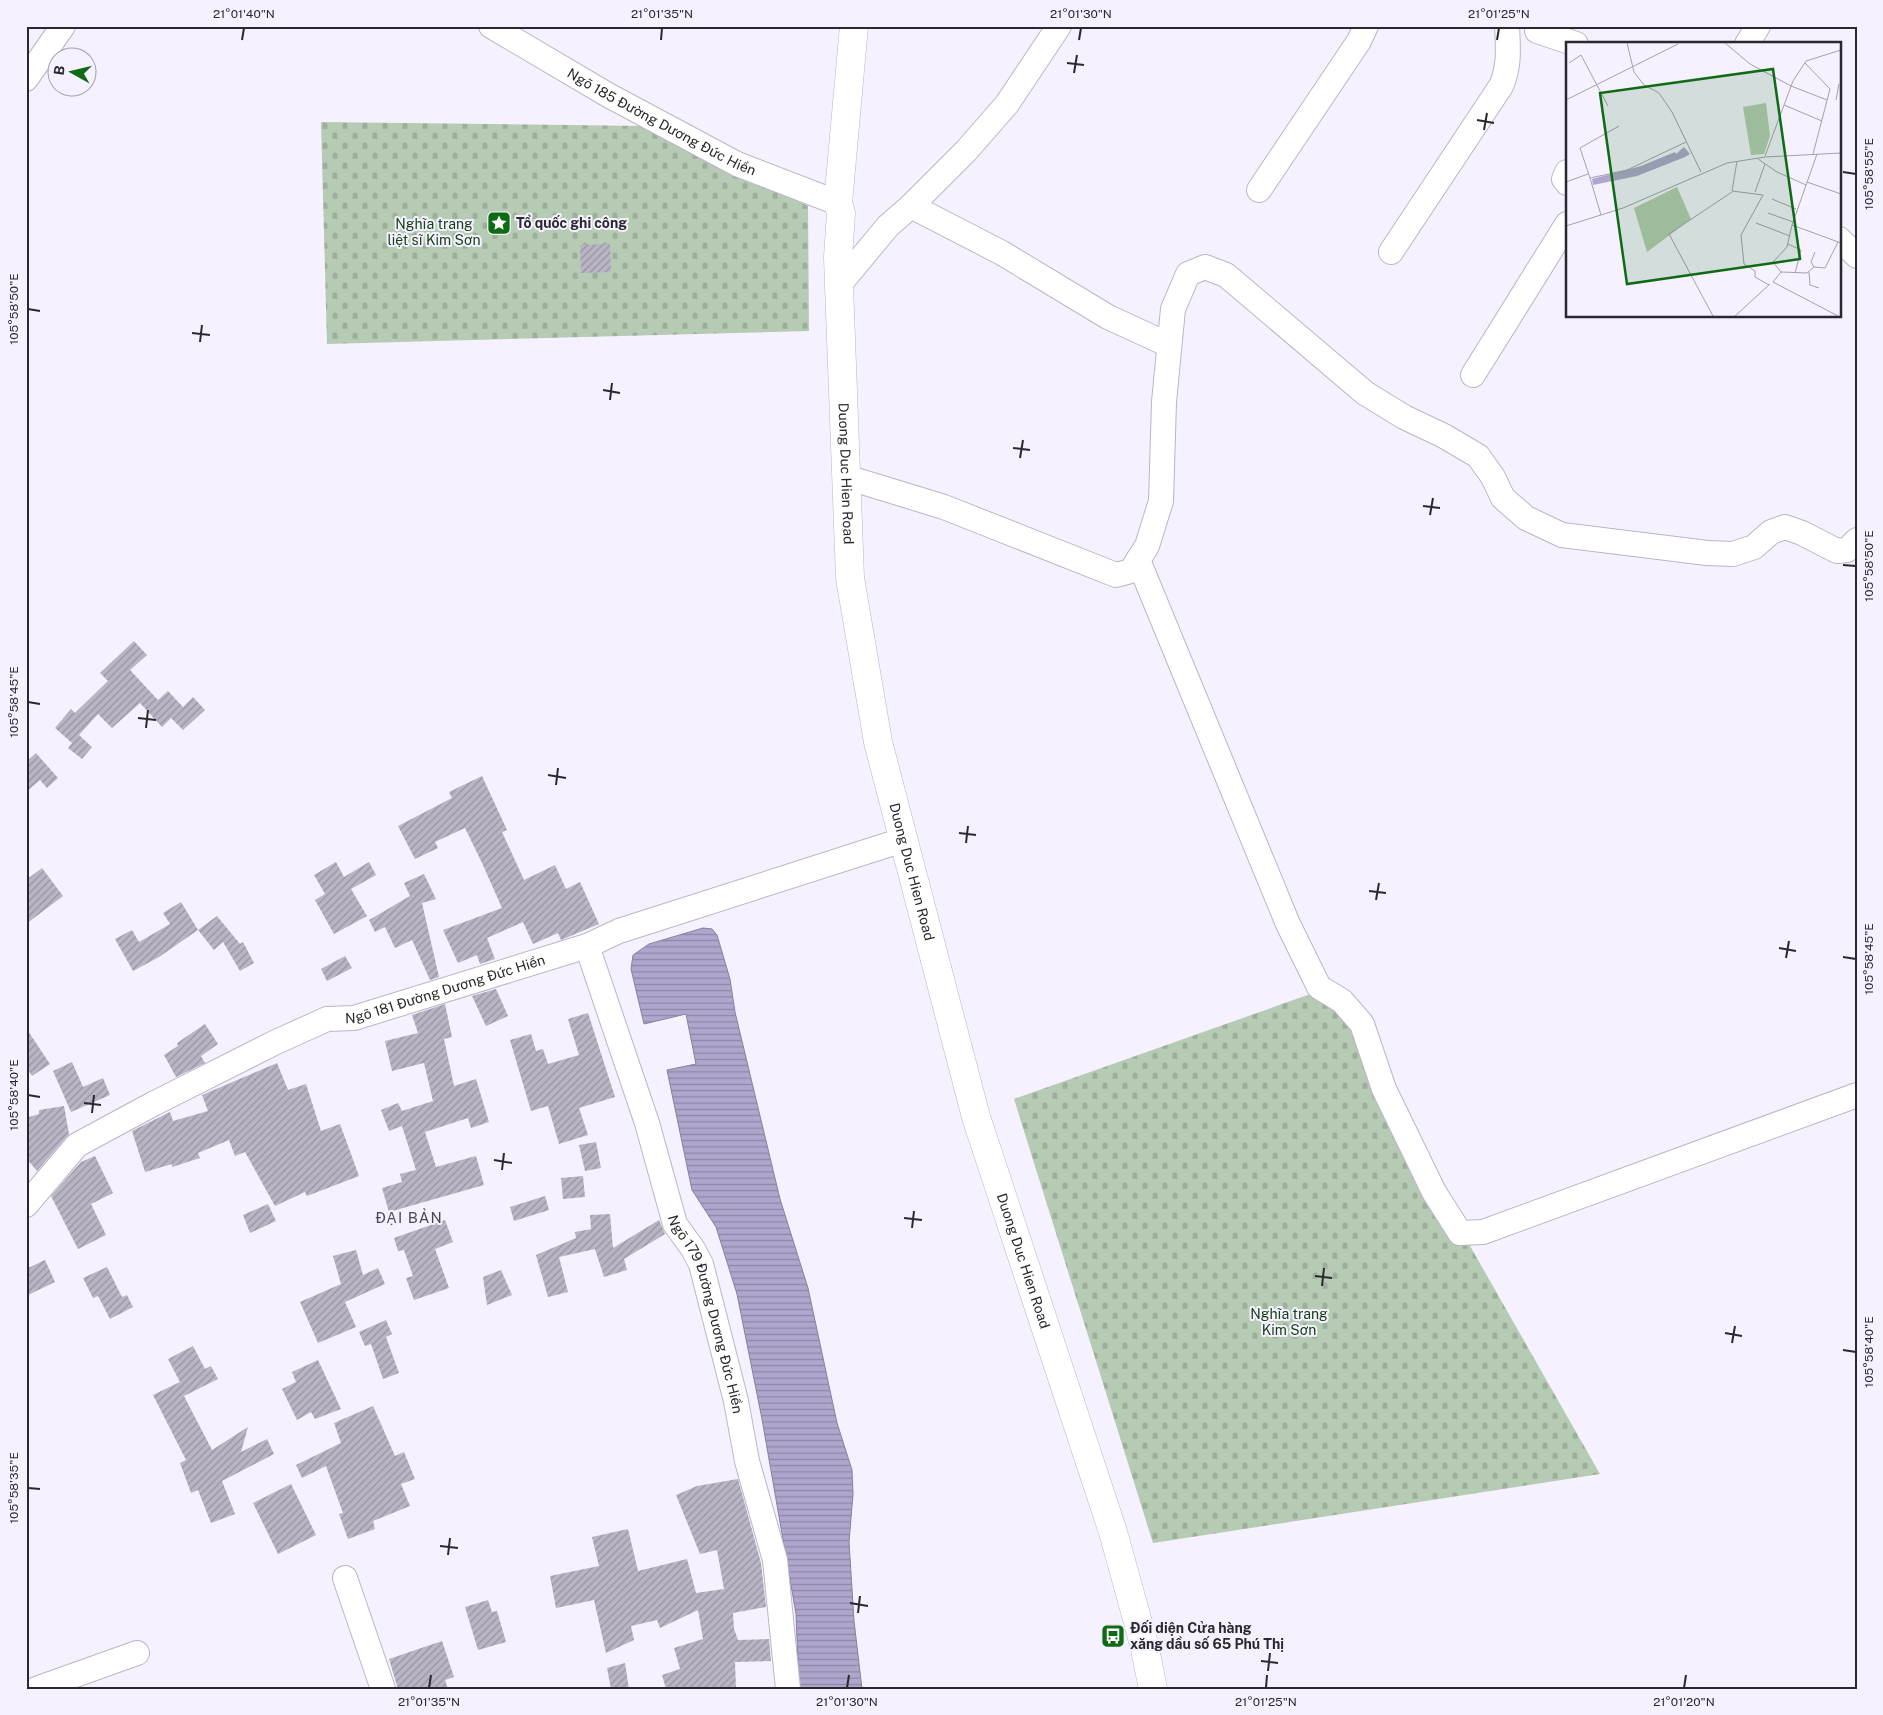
<svg xmlns="http://www.w3.org/2000/svg" width="1883" height="1715" font-family="'Public Sans',sans-serif">
<defs>
<pattern id="cemetery-stones" width="16" height="16" patternUnits="userSpaceOnUse" patternTransform="scale(1.25)"><rect width="16" height="16" fill="#b6cbb4"/><path d="M2 7V4a2 2 0 0 1 4 0v3zM10 15v-3a2 2 0 0 1 4 0v3z" fill="#9dae9b"/></pattern>
<pattern id="water-rules" width="6" height="5" patternUnits="userSpaceOnUse" patternTransform="scale(1.25)"><rect width="6" height="5" fill="#b0a5cd"/><path d="M0 2.5h6" fill="none" stroke="#8f86a7"/></pattern>
<pattern id="building-hatch" width="6" height="6" patternUnits="userSpaceOnUse" patternTransform="scale(1.25)"><rect width="6" height="6" fill="#b9b5c4"/><path d="M-1 1l2-2M0 6l6-6M5 7l2-2" fill="none" stroke="#9793a0"/></pattern>
</defs>
<rect width="100%" height="100%" fill="#f5f1ff"/>
<path fill="url(#cemetery-stones)" d="M321,122L646,126L808,206L809,331L327,344Z
M1319,991L1342,1001L1384,1095L1600,1474L1153,1543L1014,1099Z"/>
<path fill="url(#water-rules)" stroke="#88809d" d="M703,928L712,929L717,935L730,979L735,1012L780,1199L808,1288L837,1423L852,1470L853,1494L849,1542L854,1621L862,1689H799L796,1614L762,1419L737,1294L716,1227L692,1190L667,1070L696,1064L686,1014L644,1024L631,969L633,955L649,944Z"/>
<path fill="url(#building-hatch)" d="M610,244L611,272L581,273L580,245Z
M134,641L147,655L130,670L158,700L168,691L183,707L193,697L205,710L183,730L171,718L162,727L140,703L112,728L98,714L79,735L92,747L82,759L68,748L72,743L55,728L71,709L75,713L108,681L100,673Z
M36,753L58,778L47,788L40,780L26,792V762Z
M482,776L507,830L502,832L524,880L555,865L566,889L580,882L599,924L561,940L558,933L533,944L523,922L487,938L495,959L480,964L477,955L458,963L443,930L502,908L482,863L465,828L435,842L438,848L415,859L398,826L452,798L449,792Z
M336,862L344,877L369,862L376,875L351,889L367,916L334,934L315,900L325,894L314,875Z
M42,868L63,896L26,924V880Z
M424,874L436,899L422,903L439,977L430,980L412,940L395,948L385,927L375,932L369,920L410,896L404,883Z
M181,902L198,930L159,957L133,971L115,939L132,930L139,942L170,924L163,913Z
M217,916L240,944L243,942L254,963L240,971L223,942L214,950L198,930Z
M345,956L352,968L327,981L321,969Z
M496,989L508,1016L486,1026L472,996Z
M445,1004L452,1037L444,1039L454,1086L476,1079L489,1122L471,1128L468,1118L425,1132L436,1167L476,1156L484,1185L389,1212L382,1188L402,1182L400,1174L416,1170L402,1126L389,1131L381,1110L398,1103L402,1111L433,1101L424,1063L392,1071L385,1041L418,1033L412,1015Z
M588,1013L615,1097L579,1108L588,1135L559,1144L548,1106L531,1111L510,1040L531,1034L536,1051L543,1049L548,1064L579,1055L568,1019Z
M205,1024L218,1044L201,1056L205,1063L176,1077L164,1055L178,1046L177,1043Z
M26,1028L50,1064L32,1076L26,1067Z
M72,1062L83,1087L103,1078L110,1095L71,1112L53,1071Z
M277,1063L288,1090L306,1084L321,1131L340,1124L359,1176L307,1196L305,1192L275,1206L245,1152L235,1156L229,1140L198,1153L200,1158L172,1167V1164L145,1172L132,1131L170,1112L173,1121L208,1111L202,1095Z
M64,1106L69,1134L37,1171L26,1158V1118L39,1114V1110Z
M596,1142L601,1168L585,1171L579,1145Z
M95,1156L113,1193L91,1204L106,1235L78,1249L51,1196L81,1162Z
M583,1176L585,1197L563,1199L561,1178Z
M545,1196L549,1210L514,1221L510,1207Z
M268,1204L276,1221L250,1233L243,1215Z
M610,1214L613,1248L659,1220L665,1234L624,1259L627,1270L604,1277L595,1249L559,1257L568,1292L548,1297L536,1255L576,1238L575,1232L591,1229L590,1215Z
M445,1220L453,1242L435,1249L449,1288L414,1300L406,1278L413,1276L404,1250L398,1251L394,1238Z
M356,1250L363,1275L378,1268L385,1284L345,1302L356,1327L318,1343L300,1302L341,1284L333,1256Z
M45,1260L55,1282L26,1296V1269Z
M107,1267L122,1297L127,1295L133,1307L110,1319L98,1296L93,1298L83,1278Z
M501,1270L512,1295L487,1305L483,1277Z
M386,1320L392,1334L386,1337L399,1373L383,1379L371,1344L365,1346L359,1332Z
M193,1346L205,1369L211,1366L218,1379L184,1396L212,1450L248,1427L241,1452L267,1439L274,1454L222,1481L235,1514L211,1523L198,1490L191,1493L180,1463L186,1460L153,1395L180,1382L168,1359Z
M318,1360L341,1409L315,1419L311,1412L297,1420L282,1389L296,1382L292,1372Z
M373,1406L395,1456L404,1452L415,1479L401,1484L410,1506L373,1521L375,1529L348,1539L339,1514L343,1513L326,1466L302,1478L296,1465L341,1443L334,1423Z
M738,1479L761,1563L766,1607L733,1613L734,1629L738,1640L769,1639L771,1661L735,1662L736,1689H666L662,1675L680,1669L674,1648L703,1639L698,1610L660,1628L657,1620L631,1626L634,1640L606,1653L594,1600L556,1608L550,1576L599,1566L592,1537L628,1529L638,1571L687,1559L696,1593L724,1589L717,1550L700,1554L676,1495L697,1486Z
M291,1484L316,1535L278,1554L253,1503Z
M488,1600L492,1612L497,1611L506,1642L478,1650L465,1607Z
M442,1641L454,1677L445,1680L448,1689H398L389,1659Z
M625,1663L629,1689H611L607,1668Z"/>
<g fill="none" stroke-linecap="round" stroke-linejoin="round">
<g stroke="#bab6c5" stroke-width="26">
<g id="minor">
<path id="s1" d="M491,26L608,95L737,164L838,203"/>
<path d="M1537,31L1576,44"/>
<path d="M1747,44L1758,26"/>
<path d="M26,79L63,26"/>
<path d="M1567,172L1564,179L1567,183"/>
<path d="M1259,190L1359,41L1366,26"/>
<path d="M911,206L1002,253L1108,317L1169,345"/>
<path d="M1839,239L1857,256"/>
<path d="M1391,252L1501,86C1510,66 1508,47 1507,26"/>
<path d="M839,285L888,226L911,206L966,151L1007,104L1059,26"/>
<path d="M1473,375L1567,224"/>
<path d="M846,477L944,507L1116,575L1131,571L1147,546L1161,501L1164,402L1173,309L1188,274L1205,267L1226,275L1365,393L1404,417L1444,436L1478,456L1493,477L1503,498L1526,518L1562,535L1707,553L1733,554L1754,547L1771,532L1785,527L1802,533L1837,551L1847,550L1857,540"/>
<path d="M1138,560L1288,924L1319,987L1342,1001L1362,1024L1384,1089L1434,1192L1460,1233L1483,1232L1857,1095"/>
<path id="s2" d="M587,946L647,1123L675,1224L693,1249L701,1264L736,1401L747,1461L775,1560L788,1689"/>
<path id="s3" d="M26,1205L77,1145L153,1104L276,1042L327,1019L354,1018L587,946L619,931L903,840"/>
<path d="M345,1578L383,1689"/>
<path d="M36,1689L137,1653"/>
</g>
</g>
<g stroke="#bab6c5" stroke-width="29">
<g id="highway">
<path id="s4" d="M854,26L838,203L841,213L838,257L839,285L850,578L878,742L976,1117L1113,1532L1144,1644L1153,1689"/>
</g>
</g>
<use href="#minor" stroke="#fff" stroke-width="24"/>
<use href="#highway" stroke="#fff" stroke-width="28"/>
</g>
<path fill="none" stroke="#2a282e" stroke-width="2" d="M242,40L244,28M661,40L662,28M1079,40L1081,28M1497,40L1499,28M1067,63L1084,65M1074,73L1077,55M1477,120L1494,123M1484,130L1487,113M1843,172L1856,174M28,309L40,311M192,333L210,335M200,342L202,325M603,390L620,393M610,400L612,383M1013,448L1030,450M1020,458L1023,440M1423,506L1440,508M1430,515L1433,498M1843,565L1856,566M28,702L40,704M138,718L156,720M146,728L148,710M548,775L566,778M556,785L558,768M959,833L976,835M966,843L968,826M1369,891L1386,893M1376,900L1379,883M1779,948L1796,951M1843,957L1856,959M1786,958L1789,941M28,1095L40,1097M84,1103L101,1105M92,1113L94,1095M494,1160L512,1163M502,1170L504,1153M904,1218L922,1220M912,1228L914,1211M1315,1276L1332,1278M1322,1286L1324,1268M1725,1333L1742,1336M1732,1343L1735,1326M1843,1350L1856,1352M28,1488L40,1489M440,1546L458,1548M448,1555L450,1538M850,1603L868,1606M858,1613L860,1596M1261,1661L1278,1663M1268,1671L1270,1653M429,1688L431,1675M847,1688L849,1675M1266,1688L1267,1675M1684,1688L1686,1675"/>
<defs>
<g id="sight-square" transform="scale(1.25)"><rect x="-9" y="-9" width="18" height="18" rx="4" fill="#0f6a14" stroke="#f5f1ff"/><path d="M0-6L1.8-2.2L6-1.7L2.9 1.2L3.7 5.4L0 3.3L-3.7 5.4L-2.9 1.2L-6-1.7L-1.8-2.2Z" fill="#fff"/></g>
<g id="bus-square" transform="scale(1.25)"><rect x="-9" y="-9" width="18" height="18" rx="4" fill="#0f6a14" stroke="#f5f1ff"/><path d="M-5-6H5V4H4V6H2V4H-2V6H-4V4H-5ZM-3.5-4V0h7V-4ZM-3.5 1.2v1.5H-2V1.2ZM2 1.2v1.5H3.5V1.2Z" fill="#fff"/></g>
</defs>
<g fill-rule="evenodd">
<use href="#sight-square" x="499" y="223"/>
<use href="#bus-square" x="1113" y="1636"/>
</g>
<g text-anchor="middle" stroke-width="4" stroke-linejoin="round" paint-order="stroke">
<g font-size="14" fill="#2a282e" stroke="#f5f1ff">
<text dy="5" stroke="none"><textPath href="#s1" startOffset="196">Ngõ 185 Đường Dương Đức Hiền</textPath></text>
<text dy="5" stroke="none"><textPath href="#s4" startOffset="449">Duong Duc Hien Road</textPath></text>
<text dy="5" stroke="none"><textPath href="#s4" startOffset="854">Duong Duc Hien Road</textPath></text>
<text dy="5" stroke="none"><textPath href="#s3" startOffset="481">Ngõ 181 Đường Dương Đức Hiền</textPath></text>
<text dy="5" stroke="none"><textPath href="#s4" startOffset="1259">Duong Duc Hien Road</textPath></text>
<text dy="5" stroke="none"><textPath href="#s2" startOffset="388">Ngõ 179 Đường Dương Đức Hiền</textPath></text>
</g>
<g font-size="14" font-weight="bold" fill="#2a282e" stroke="#f5f1ff" text-anchor="start">
<text x="516" y="228">Tổ quốc ghi công</text>
<text x="1130" y="1633">Đối diện Cửa hàng<tspan x="1130" dy="16">xăng dầu số 65 Phú Thị</tspan></text>
</g>
<g font-size="14" fill="#154215" stroke="#f5f1ff">
<text x="434" y="229">Nghĩa trang<tspan x="434" dy="16">liệt sĩ Kim Sơn</tspan></text>
<text x="1289" y="1319">Nghĩa trang<tspan x="1289" dy="16">Kim Sơn</tspan></text>
</g>
<g font-size="15" letter-spacing="1" fill="#4a4653" stroke="#f5f1ff">
<text x="409" y="1223">ĐẠI BẢN</text>
</g>
</g>
<g transform="translate(1566 42)">
<rect width="275" height="275" fill="#f5f1ff"/>
<path d="M200,61L204,94L198,112L185,113L177,65ZM111,145L125,177L81,210L68,166Z" fill="#b6cbb4"/>
<path d="M118,105L124,112L119,115L71,134L27,143L26,137L75,124L109,110L110,112Z" fill="#b0a5cd"/>
<path fill="none" stroke="#a4a1ab" stroke-width="1" d="M61,1L68,30L78,43L93,51L106,70L135,130M159,1L184,22L225,44M3,21L15,13L42,64M239,21L264,47L247,112M225,44L261,58M0,58L112,2M270,58L273,42M218,63L256,79M251,112L226,183L275,201M199,114L227,39L240,19L275,8M192,117L211,130L240,143M171,119L166,149L197,153L175,193L178,222L189,229V235L203,243M24,136L14,106L53,84M0,140L22,132M241,140L275,152M189,150L199,122M206,157L230,167M202,171L227,180M35,173L24,136L61,128L120,100M190,181L224,194M226,183L221,205L207,220L215,230L241,231L248,225L259,226L272,200M0,184L57,166L161,121L199,115L275,111M222,202L235,208L229,231M248,225L245,220L249,210M215,230L207,240L272,274M243,230L244,243L253,246M147,274L103,192L166,150M169,274L204,242"/>
<path fill="#0f6a14" fill-opacity="0.15" stroke="#0f6a14" stroke-width="2.5" d="M207,27L234,217L61,242L34,51Z"/>
<rect width="275" height="275" fill="none" stroke="#2a282e" stroke-width="2.5"/>
</g>
<rect width="1883" height="1715" fill="none" stroke="#f5f1ff" stroke-width="55"/>
<g transform="translate(72 72) rotate(278)"><circle r="24" fill="#f5f1ff" stroke="#a4a1ab"/>
<path d="M0-4L9 19L0 12L-9 19Z" fill="#0f6a14"/>
<text y="-8" font-size="14" font-weight="bold" text-anchor="middle" fill="#2a282e">B</text>
</g>
<rect x="28" y="28" width="1828" height="1660" fill="none" stroke="#2a282e" stroke-width="2"/>
<g font-size="12" text-anchor="middle" fill="#2a282e">
<text x="244" y="18">21°01'40"N</text>
<text x="662" y="18">21°01'35"N</text>
<text x="1081" y="18">21°01'30"N</text>
<text x="1499" y="18">21°01'25"N</text>
<text transform="translate(1869 174) rotate(-90)" y="4">105°58'55"E</text>
<text transform="translate(14 309) rotate(-90)" y="4">105°58'50"E</text>
<text transform="translate(1869 566) rotate(-90)" y="4">105°58'50"E</text>
<text transform="translate(14 702) rotate(-90)" y="4">105°58'45"E</text>
<text transform="translate(1869 959) rotate(-90)" y="4">105°58'45"E</text>
<text transform="translate(14 1095) rotate(-90)" y="4">105°58'40"E</text>
<text transform="translate(1869 1352) rotate(-90)" y="4">105°58'40"E</text>
<text transform="translate(14 1488) rotate(-90)" y="4">105°58'35"E</text>
<text x="429" y="1706">21°01'35"N</text>
<text x="847" y="1706">21°01'30"N</text>
<text x="1266" y="1706">21°01'25"N</text>
<text x="1684" y="1706">21°01'20"N</text>
</g>
</svg>
